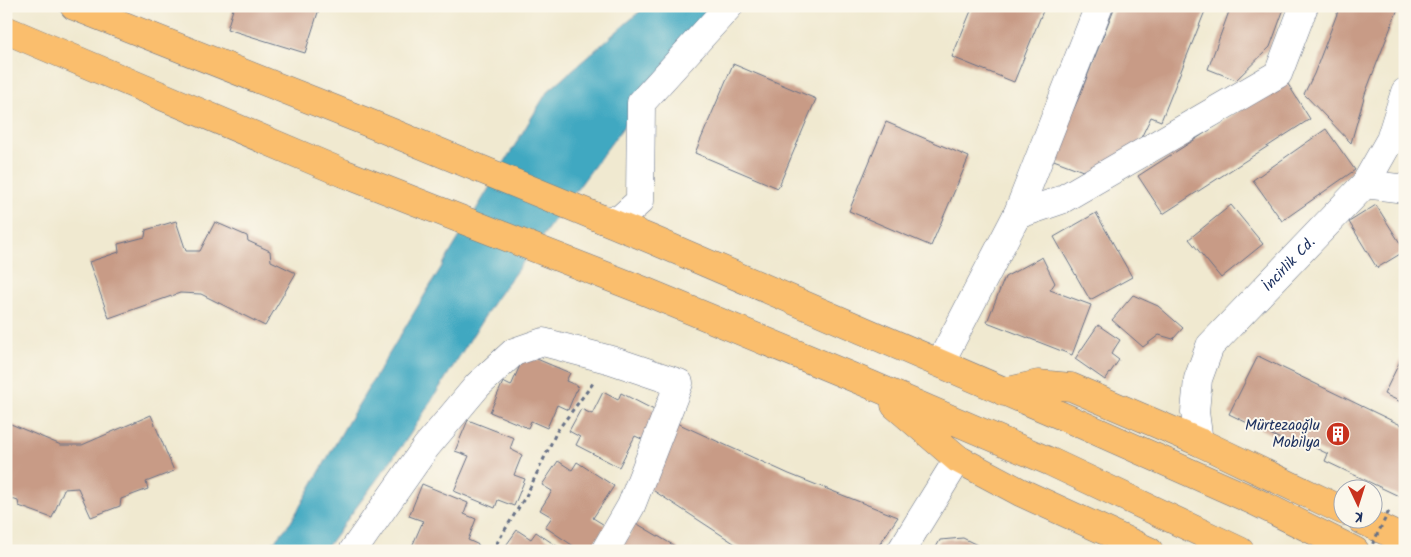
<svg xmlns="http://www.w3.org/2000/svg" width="1411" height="557" font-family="Kalam,sans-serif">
<rect width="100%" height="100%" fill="#fbf7ec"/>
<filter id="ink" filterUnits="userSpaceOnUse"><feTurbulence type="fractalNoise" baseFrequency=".02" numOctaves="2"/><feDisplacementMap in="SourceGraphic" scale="10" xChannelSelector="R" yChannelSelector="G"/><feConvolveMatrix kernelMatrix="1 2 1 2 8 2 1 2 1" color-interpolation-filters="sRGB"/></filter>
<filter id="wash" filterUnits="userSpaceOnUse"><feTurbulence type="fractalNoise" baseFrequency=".0096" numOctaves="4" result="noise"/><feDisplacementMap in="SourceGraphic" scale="20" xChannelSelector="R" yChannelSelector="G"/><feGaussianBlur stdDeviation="1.12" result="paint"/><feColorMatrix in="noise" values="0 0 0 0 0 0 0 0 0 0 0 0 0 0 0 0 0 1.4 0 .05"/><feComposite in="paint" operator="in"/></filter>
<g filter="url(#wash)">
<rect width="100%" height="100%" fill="#f0e9d0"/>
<path fill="#41a8c1" stroke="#2e6c90" d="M646,6H728L641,103L495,300L409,436L324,551H266L291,522L345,427L547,92Z"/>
<g id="blocks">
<path fill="#c89b86" d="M234,6H320L305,53L227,29Z
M973,6H1045L1014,82L952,57Z
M1115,6H1207L1161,121L1151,117L1139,142L1091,174L1051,159L1079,97Z
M1231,6H1285L1270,47L1236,80L1208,69Z
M1340,6H1399L1365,94L1351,143L1304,94L1314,74Z
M733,64L816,99L778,188L695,153Z
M1286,81L1310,119L1163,214L1138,176Z
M886,122L969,157L931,246L849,211Z
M1326,129L1355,170L1282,221L1253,180Z
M1231,205L1263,244L1221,278L1189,239Z
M1376,205L1405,251L1377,268L1349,222Z
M1096,213L1132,277L1090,300L1054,237Z
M176,221L186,251H200L215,222L247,236L248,241L270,251L271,261L296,273L265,326L201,294L180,293L109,318L89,262L119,252L118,244L145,237L146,230Z
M1042,257L1055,283L1050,290L1091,305L1072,355L987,322L1005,277Z
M1133,295L1158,306L1183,328L1173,339L1159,335L1143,347L1112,320Z
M1098,325L1120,340L1111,354L1119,360L1105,380L1075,359Z
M1405,351V404L1384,394Z
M525,354L570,373L566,381L578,386L568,410L557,405L547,428L531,421L528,428L490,412L503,382L511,386Z
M1258,356L1405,427V499L1325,461L1328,454L1303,442L1299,448L1229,414Z
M603,392L618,400L621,393L658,412L644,440L635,436L619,467L576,445L580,437L569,431L581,409L592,414Z
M151,415L174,471L146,482L148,489L121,499L120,506L91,517L78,488L64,489L52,518L19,506L18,501L6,497V422L61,445H82Z
M468,420L514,438L510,449L522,455L514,475L525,479L514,506L498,500L495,508L454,491L469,456L455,451Z
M677,423L789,474L898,517L875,551H746L648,487Z
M558,461L572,470L577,462L614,486L593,518L606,526L589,551H581L545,527L552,517L540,510L552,491L542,485Z
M422,484L468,503L464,514L476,519L468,540L479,545L476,551H410L423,521L409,516Z
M636,523L678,548L677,551H620Z
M517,530L531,539L536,532L564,551H502Z
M963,538L989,551H934L940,540Z"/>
</g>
</g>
<g filter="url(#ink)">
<use href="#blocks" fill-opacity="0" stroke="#667086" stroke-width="1"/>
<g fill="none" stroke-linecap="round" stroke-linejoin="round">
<g stroke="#667086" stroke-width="29">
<g id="minor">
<path d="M1365,184L1405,189"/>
<path d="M1017,215L1061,200L1278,74L1304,6"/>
<path d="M602,219L618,221L640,201L641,103L729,6"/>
<path d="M940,363L1017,215L1099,6"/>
<path id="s1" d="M1199,442L1195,412L1198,379L1210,346L1365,184L1390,140L1405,92"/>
<path d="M353,551L426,447L478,385L514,352L543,342L611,360L679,383L631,506L605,551"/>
<path d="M901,551L958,459"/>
</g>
</g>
<g stroke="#667086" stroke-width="29">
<path id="highway" d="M74,6L364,121L653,240L1069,419L1254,501L1355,551
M6,30L343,173L642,290L869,384L1051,462L1240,551
M1004,392L1038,384L1071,387L1199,442L1344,511
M895,405L958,459L1020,492L1149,551
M1362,520L1405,540"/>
</g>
<path stroke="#667086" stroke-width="3" stroke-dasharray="4 4" stroke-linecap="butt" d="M492,551L527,494L557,431L594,382"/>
<use href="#minor" stroke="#fff" stroke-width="28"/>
<use href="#highway" stroke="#fabe6d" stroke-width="28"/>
<path stroke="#667086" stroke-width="3" stroke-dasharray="4 4" stroke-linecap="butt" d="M1369,551L1390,509"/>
</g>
</g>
<defs>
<g id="building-disc" transform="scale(1.25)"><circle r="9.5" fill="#c8321e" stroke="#fbf7ec"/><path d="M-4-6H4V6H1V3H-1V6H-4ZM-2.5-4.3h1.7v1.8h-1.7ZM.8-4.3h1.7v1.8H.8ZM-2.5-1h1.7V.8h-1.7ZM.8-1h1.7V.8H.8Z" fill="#fff"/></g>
</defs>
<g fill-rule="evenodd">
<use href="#building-disc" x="1338" y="434"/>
</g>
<g text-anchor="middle" stroke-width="4" stroke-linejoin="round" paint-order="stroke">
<g font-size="15" fill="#1b2f5e" stroke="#fbf7ec">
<text dy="5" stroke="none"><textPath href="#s1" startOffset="212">İncirlik Cd.</textPath></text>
</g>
<g font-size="15" fill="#1b2f5e" stroke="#fbf7ec" text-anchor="end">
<text x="1320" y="430">Mürtezaoğlu<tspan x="1320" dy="17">Mobilya</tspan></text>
</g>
</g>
<rect width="1411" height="557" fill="none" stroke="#fbf7ec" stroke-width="25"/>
<g transform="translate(1358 504) rotate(176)"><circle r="24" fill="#fbf7ec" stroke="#a1a7b3"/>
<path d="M0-4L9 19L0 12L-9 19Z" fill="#c8321e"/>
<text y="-8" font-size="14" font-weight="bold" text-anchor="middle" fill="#1b2f5e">K</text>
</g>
</svg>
